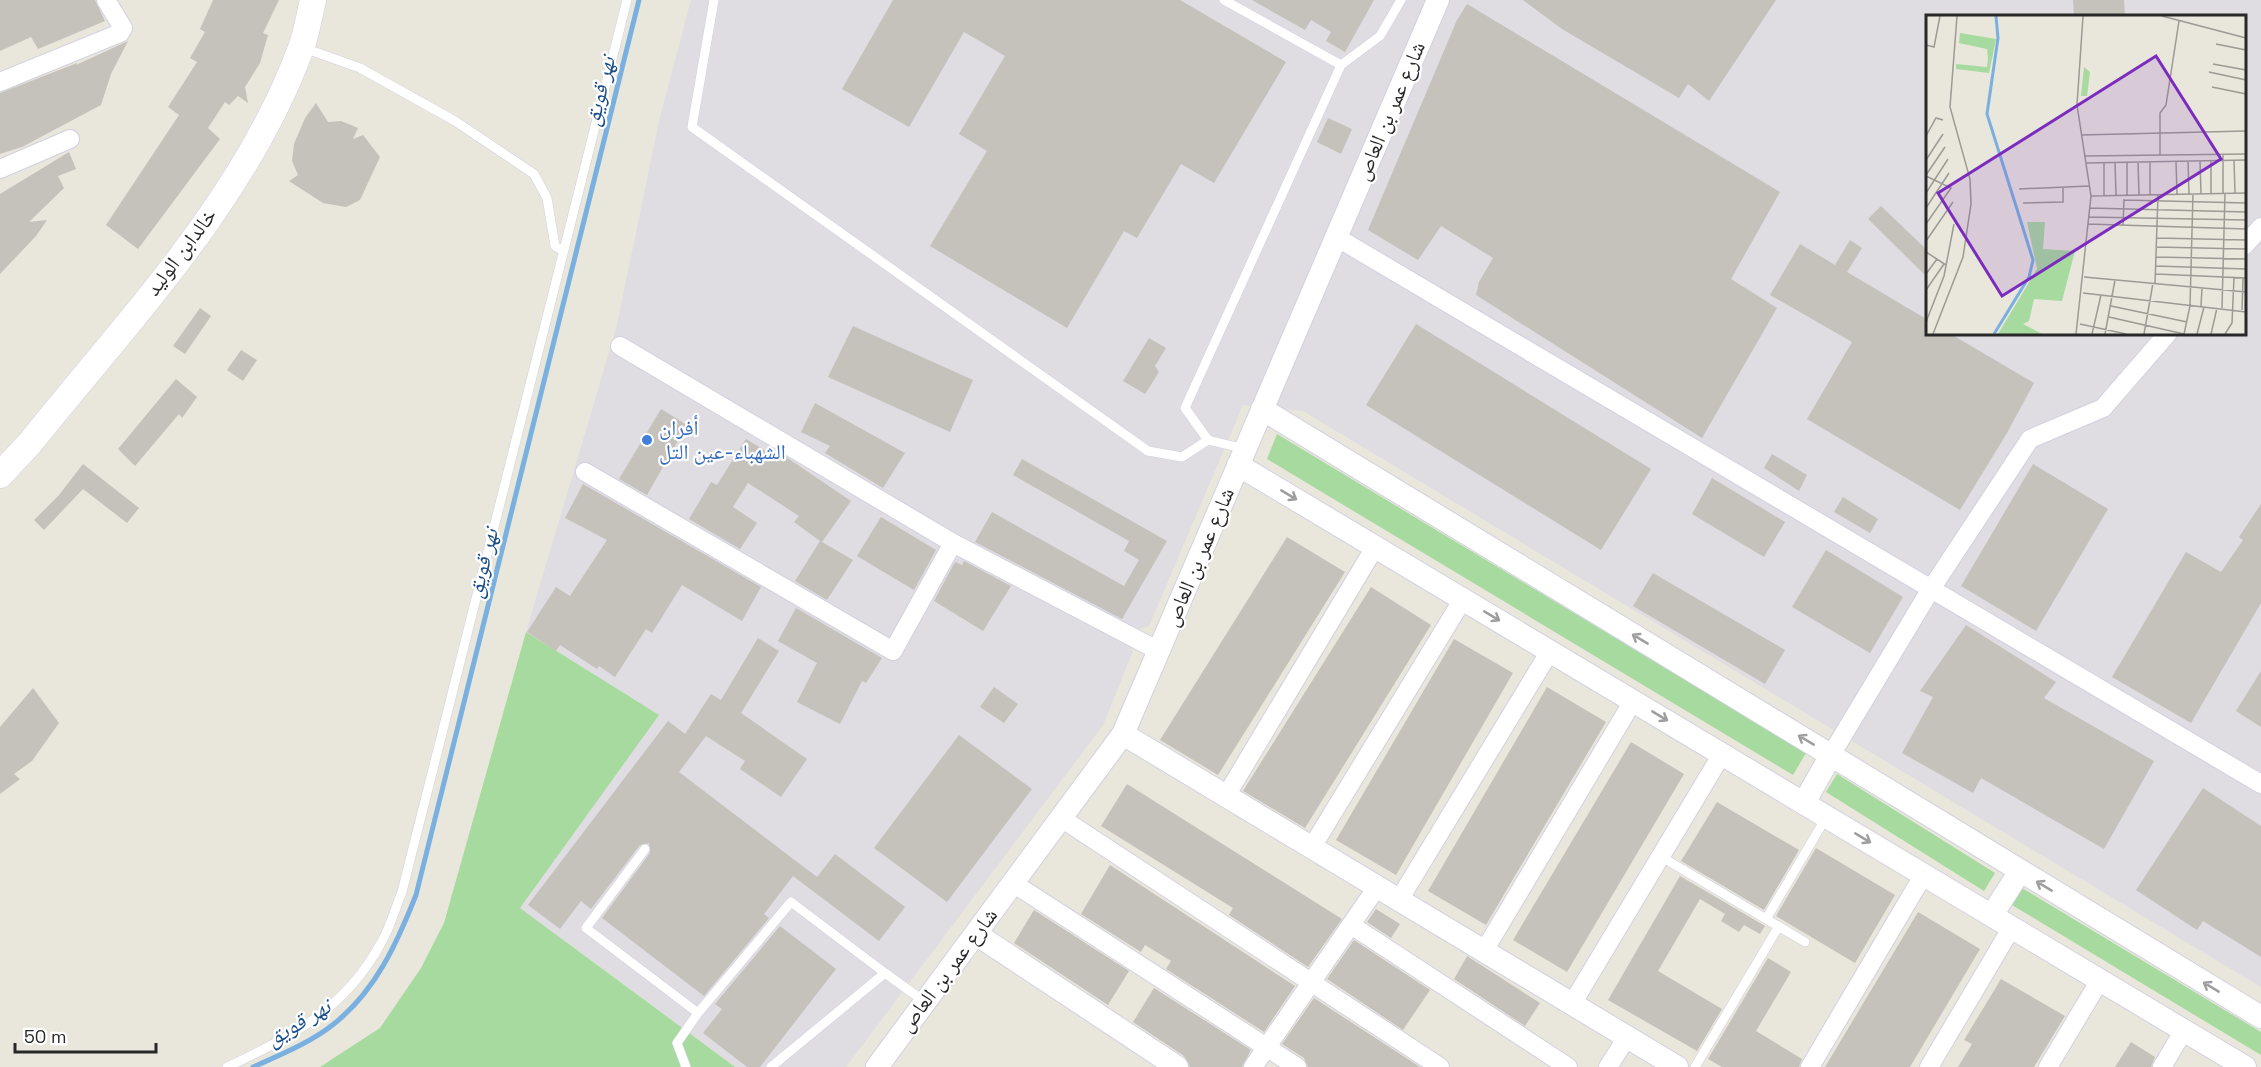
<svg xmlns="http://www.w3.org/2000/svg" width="2261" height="1067" font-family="'Space Grotesk','Noto Naskh Arabic',sans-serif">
<rect width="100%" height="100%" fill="#e9e6dc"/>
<path fill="#dfdce2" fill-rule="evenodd" d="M691,0H2261V987L1303,411L1243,405L1149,626L1127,633L1133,651L1103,725L846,1067H735L520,908L658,715L526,632L616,329L660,117ZM1928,16H2244V333H1928Z"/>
<path fill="#a6da9e" d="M1277,434L1806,753L1793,775L1267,459Z
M526,632L659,715L520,908L735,1067H320L380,1028L421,968L444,923Z
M1837,774L1995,873L1984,891L1826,792Z
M2017,885L2261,1032V1055L2007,902Z"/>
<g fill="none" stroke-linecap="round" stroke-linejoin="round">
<path stroke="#7ab0e0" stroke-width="5" d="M253,1067C280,1055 312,1042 335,1023C376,990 397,943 416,895L639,0"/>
</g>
<path fill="#c5c2bb" d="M0,0H95L105,21L38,49L31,37L0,51Z
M213,0H279L263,33L268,35L260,63L245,87L248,103L238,96L229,105L225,102L208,128L220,139L138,249L106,225L179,115L168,107L197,62L190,58L205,32L200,29Z
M893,0H1180L1286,62L1214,183L1181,164L1137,238L1124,231L1067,328L930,246L987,151L959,134L1005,56L964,32L909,127L842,89Z
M1252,0H1374L1345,52L1326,41L1331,32L1311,20L1305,30Z
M1523,0H1776L1709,101L1688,84L1679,98L1562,29Z
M2073,0H2124L2125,16H2074Z
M1467,4L1780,192L1731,279L1777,308L1702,438L1476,295L1479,282L1493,258L1441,226L1418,260L1368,230L1457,20Z
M128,41L111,74L101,105L22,147L0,154V93L77,63L76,65Z
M316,103L328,122L341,121L358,128L353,139L363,135L380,157L360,200L346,207L323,203L289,181L298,175L292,161L294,144L305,118Z
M1328,118L1352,129L1341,154L1317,142Z
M69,152L76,169L58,176L64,188L29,222L47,220L36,236L0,274V194Z
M1881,206L1928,251V278L1868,219Z
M1850,240L1862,248L1847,272L1928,320V333H1949L2034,383L2007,433L1960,510L1807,419L1852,342L1770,295L1800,244L1835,265Z
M200,308L211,316L185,354L173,346Z
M1416,324L1651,469L1601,550L1366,405Z
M853,326L973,380L950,432L828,377Z
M1149,338L1166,348L1155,366L1159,372L1145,394L1123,381Z
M241,350L257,360L243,381L227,370Z
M176,379L197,397L182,418L179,414L135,466L118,449Z
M815,403L905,453L883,488L825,453L830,446L801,432Z
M661,409L687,425L647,495L619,479Z
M746,439L780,460L783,455L851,501L822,542L853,560L827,600L795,581L820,541L794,522L799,516L748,483L733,507L757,523L740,549L689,519L711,482L717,485Z
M1772,454L1807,475L1799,491L1764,468Z
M1022,459L1167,541L1122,619L975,542L992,512L1124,586L1139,560L1124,551L1129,541L1013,475Z
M83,464L139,508L127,523L83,489L44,530L34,520L59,495Z
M2033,464L2108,509L2036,631L1961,586Z
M1712,478L1785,522L1764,557L1692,514Z
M583,484L761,587L742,621L682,585L652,633L646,629L615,677L599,666L597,669L560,645L556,651L527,632L556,587L570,596L607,540L565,518Z
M1843,497L1878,519L1870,533L1834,512Z
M2261,504V603L2191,723L2112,677L2186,552L2221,572L2243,540L2239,537Z
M881,517L936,550L914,590L857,556Z
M1287,537L1345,572L1218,775L1160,740Z
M1826,550L1903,597L1870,653L1792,607Z
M964,561L1011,586L983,631L934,601L955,562L962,565Z
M1653,573L1785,650L1765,684L1633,606Z
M1371,587L1431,625L1305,828L1243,791Z
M796,608L882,658L866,683L862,681L840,724L797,702L817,663L778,641Z
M1966,625L2056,682L2044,698L2154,761L2104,849L1981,778L1973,793L1902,753L1933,697L1920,691Z
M758,638L779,651L741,713L807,759L781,797L740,769L745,761L706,736L679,772L817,877L835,854L905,907L879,941L793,876L764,914L769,918L704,996L602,918L650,853L649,843L640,845L591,909L581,901L560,929L528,905L668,721L685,734L711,694L721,700Z
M1454,639L1513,673L1396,875L1336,840Z
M2261,671V727L2236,711Z
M994,687L1018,704L1004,723L980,707Z
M1547,687L1606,722L1486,925L1428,891Z
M33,688L59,723L32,761L14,774L20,779L0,794V727Z
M959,735L1032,789L947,902L874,848Z
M1631,742L1684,774L1567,972L1513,940Z
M1127,784L1342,919L1308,967L1229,915L1233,908L1101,826Z
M2203,788L2261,826V957L2203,921L2197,930L2136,890Z
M1717,802L1799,850L1764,910L1681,861Z
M1816,848L1895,895L1855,963L1776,916Z
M1110,865L1295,986L1264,1032L1166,969L1171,961L1145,945L1141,952L1081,914Z
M1680,876L1765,926L1760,934L1744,925L1739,932L1721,921L1725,914L1700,899L1658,971L1722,1009L1697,1051L1608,1000Z
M1376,909L1400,924L1391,938L1367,922Z
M1034,910L1129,971L1108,1005L1014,943Z
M1918,912L1980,949L1910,1067H1825Z
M780,926L836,969L760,1067H747L703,1033L722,1009L715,1004Z
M1354,940L1430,990L1403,1030L1327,979Z
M1467,956L1540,1003L1525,1026L1454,979Z
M1768,958L1791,972L1756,1031L1802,1059L1799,1067H1722L1708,1059Z
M2001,979L2065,1016L2034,1067H1958L1972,1044L1964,1040Z
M1154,988L1251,1050L1242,1067H1190L1184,1056L1133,1022Z
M1314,998L1420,1067H1308L1304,1058L1282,1044Z
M2131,1042L2155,1057L2151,1067H2115Z"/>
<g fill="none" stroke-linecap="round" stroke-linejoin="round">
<g stroke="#d1d1e0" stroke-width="10">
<path id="service" d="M714,0L692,127L1148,451L1182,457L1208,440L1245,449
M304,48L360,68L455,121L534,174L547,198L555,246L563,251
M1341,65L1380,36L1401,0
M1208,440L1185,408L1341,65L1224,0
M645,849L586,928L698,1013L791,902L885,973
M1660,856L1805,942
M1766,919L1827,816
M227,1067C292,1037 346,1008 381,943C390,928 395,909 402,892L627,0
M686,1067L677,1043L698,1013
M771,1067L885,973L925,1002
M1695,1067L1779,926"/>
</g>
<g stroke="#d1d1e0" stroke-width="20">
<path id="minor" d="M0,82L120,33L123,28L106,0
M0,169L70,139
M1336,237L2261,784
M2244,246L2261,227
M620,346L953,543L1159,651
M585,472L893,651L953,543
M1831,755L1931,589L2030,439L2103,408L2168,333
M1226,796L1375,547
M1061,818L1440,1067
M1312,847L1463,599
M1013,883L1297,1067
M1399,900L1550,651
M1351,925L1568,1067
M1484,951L1633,701
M1572,1004L1722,754
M1253,1067L1377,887
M1608,1067L1627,1037
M1810,1067L1924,874
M1929,1067L2012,927
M2048,1067L2100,980
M2162,1067L2184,1030"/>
</g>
<g stroke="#d1d1e0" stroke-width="24">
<path id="tertiary" d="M1262,409L2261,1017
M1238,465L2245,1067
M1123,734L1677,1067
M1804,803L1831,755
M1992,915L2020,871
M976,934L1177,1067
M877,1067L1123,734L1438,0"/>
</g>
<g stroke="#d1d1e0" stroke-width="27">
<path id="secondary" d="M0,475L30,443C129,319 245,200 301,48C307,33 309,16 313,0"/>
</g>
<use href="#service" stroke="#fff" stroke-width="9"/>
<use href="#minor" stroke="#fff" stroke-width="18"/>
<use href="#tertiary" stroke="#fff" stroke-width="22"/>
<use href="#secondary" stroke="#fff" stroke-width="26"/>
</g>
<defs><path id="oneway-shaft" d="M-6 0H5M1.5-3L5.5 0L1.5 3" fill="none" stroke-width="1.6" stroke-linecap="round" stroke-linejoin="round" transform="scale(1.5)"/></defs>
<g stroke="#9e9e9e">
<use href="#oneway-shaft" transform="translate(1289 495) rotate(31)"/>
<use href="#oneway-shaft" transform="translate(1492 616) rotate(31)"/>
<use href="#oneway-shaft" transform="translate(1640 639) rotate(-149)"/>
<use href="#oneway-shaft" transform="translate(1660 716) rotate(31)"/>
<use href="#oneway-shaft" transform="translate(1806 740) rotate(-149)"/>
<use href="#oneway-shaft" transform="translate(1863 838) rotate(31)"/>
<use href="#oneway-shaft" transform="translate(2044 886) rotate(-149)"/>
<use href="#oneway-shaft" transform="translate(2211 987) rotate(-149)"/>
</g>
<circle fill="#3f7fe0" stroke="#fff" stroke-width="2" cx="647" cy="440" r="6"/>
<g text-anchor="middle" stroke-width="4.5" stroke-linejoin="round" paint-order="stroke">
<g font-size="21" fill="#282828" stroke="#fff">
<text transform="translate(1390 111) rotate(-67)" y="7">شارع عمر بن العاص</text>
<text transform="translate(181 252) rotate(-53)" y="7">خالدابن الوليد</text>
<text transform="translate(1199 557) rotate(-67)" y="7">شارع عمر بن العاص</text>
<text transform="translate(948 970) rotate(-53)" y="7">شارع عمر بن العاص</text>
</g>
<g font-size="21" fill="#366cbe" stroke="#fff" text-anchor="start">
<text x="659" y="435">أفران<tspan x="659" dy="24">الشهباء-عين التل</tspan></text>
</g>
<g font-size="22" font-style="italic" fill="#1c4e89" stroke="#fff">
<text transform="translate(599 91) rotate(-76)" y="8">نهر قويق</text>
<text transform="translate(482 563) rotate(-76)" y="8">نهر قويق</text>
<text transform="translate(298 1022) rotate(-31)" y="8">نهر قويق</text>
</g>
</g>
<g transform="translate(1926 15)">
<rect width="320" height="320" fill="#e9e6dc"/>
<path d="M34,18L70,24L63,58L30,54V49L61,52L62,43L61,34L33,28ZM158,52L164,57L161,81H155ZM101,207H119L117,234L149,236L136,286L108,284L103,306L97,309L116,319H72L111,254Z" fill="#a6da9e"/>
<path fill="none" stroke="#7ab0e0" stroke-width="3" d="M68,319L103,262L107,245L61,99L72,23L70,1"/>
<path fill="none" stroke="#9c9a94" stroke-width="1.5" d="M236,1L320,23M290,29L320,35M0,30L8,32L14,1M287,49L320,55M283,57L320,65M286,72L320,79M155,120L320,116M0,121L10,103L17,105M159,141L320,139M234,141V98L240,90L253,6M0,145L17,119M285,145V179M308,145L309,178M250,146L251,179M262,146L263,179M274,146L275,179M178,147V181M189,147L190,180M201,147V180M212,147L213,180M224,147V180M160,148L320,145M0,160L19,132M0,161L25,173L0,209M93,174L163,171M0,178L22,144M297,178V139M165,181L320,178M198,185L320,188M97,188L137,187V173M0,193L23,158M164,193L320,197M163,202L320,205M162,209L320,214M197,210L198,184M231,223L320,225M0,226L27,187M230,232L320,234M0,237L20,250M230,242L320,244M230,251L320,254M0,259L11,244M230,259L320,263M158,262L320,277M229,269L232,180M0,275L18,249M157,278L320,297M185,291L261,307M275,291L276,273M296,293L299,178M316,295L317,263M183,302L258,319M0,307L18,261L28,209M154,309L200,319M7,319L37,242L45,189L44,164L24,92L31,1M150,319L165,181L151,90L157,1M166,319L175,280M179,319L189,265M218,319L227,268M258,319L264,291L267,179M271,319L278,292M285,319L291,293M299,319L306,308L308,263"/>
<path fill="#7b2cbf" fill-opacity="0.15" stroke="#7b2cbf" stroke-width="3" d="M230,41L295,144L76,281L12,178Z"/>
<rect width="320" height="320" fill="none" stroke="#282828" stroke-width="3"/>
</g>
<path d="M15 1043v9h141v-9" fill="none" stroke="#282828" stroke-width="3"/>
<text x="24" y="1043" font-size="18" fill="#282828" stroke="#ffffff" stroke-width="4.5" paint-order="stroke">50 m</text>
</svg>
